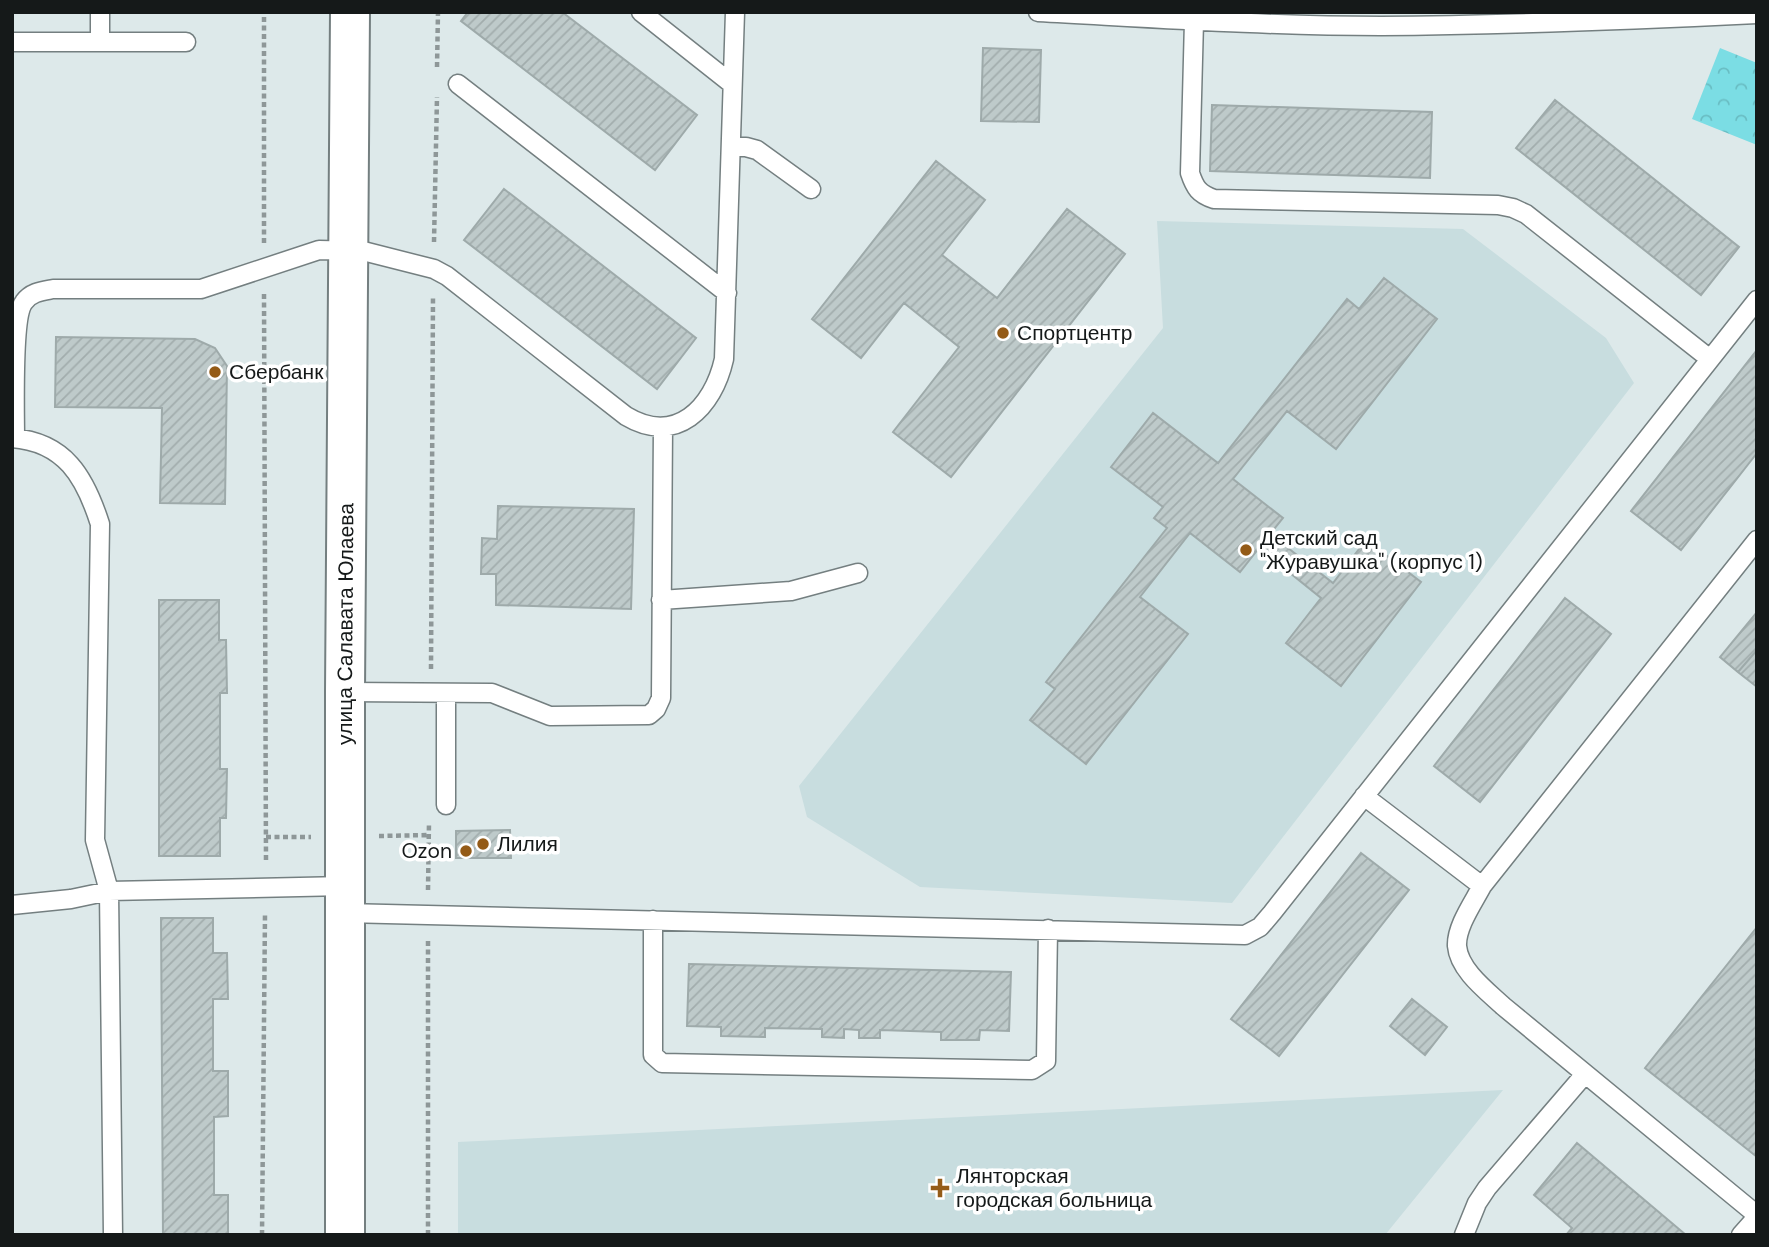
<svg xmlns="http://www.w3.org/2000/svg" width="1769" height="1247" font-family="'DM Sans',sans-serif">
<defs>
<pattern id="forest-crowns" width="20" height="18" patternUnits="userSpaceOnUse" patternTransform="scale(1.75)"><rect width="20" height="18" fill="#7bdde4"/><path d="M2 6a3 3 0 1 1 6 0M12 15a3 3 0 1 1 6 0" fill="none" stroke="#69bdc3"/></pattern>
<pattern id="building-hatch" width="6" height="6" patternUnits="userSpaceOnUse" patternTransform="scale(1.75)"><rect width="6" height="6" fill="#becaca"/><path d="M-1 1l2-2M0 6l6-6M5 7l2-2" fill="none" stroke="#a2adad"/></pattern>
</defs>
<rect width="100%" height="100%" fill="#dde9ea"/>
<path fill="#c8dddf" d="M1157,221L1463,229L1606,338L1634,383L1232,903L920,887L807,817L799,786L1163,328Z
M1503,1090L1385,1235H458V1142Z"/>
<path fill="url(#forest-crowns)" d="M1720,48L1757,63V145L1692,119Z"/>
<path fill="url(#building-hatch)" stroke="#9eaaaa" stroke-width="2" d="M468,12H562L697,115L655,170L461,21Z
M983,48L1041,50L1039,122L981,121Z
M1555,100L1739,247L1701,295L1516,148Z
M1212,105L1432,112L1430,178L1210,171Z
M936,161L985,200L942,255L997,298L1067,209L1125,254L951,477L893,432L959,347L904,303L861,358L812,319Z
M504,189L696,338L657,389L464,240Z
M1384,278L1437,319L1336,449L1287,411L1233,479L1283,518L1270,534L1333,583L1366,540L1421,582L1341,686L1286,643L1321,598L1259,548L1240,572L1190,533L1140,597L1188,634L1086,764L1030,720L1055,689L1046,682L1167,528L1154,518L1163,507L1111,467L1153,413L1218,463L1347,299L1359,309Z
M56,337L195,339L215,348L227,366L225,504L160,503L162,408L55,407Z
M1757,350V453L1681,550L1631,511Z
M498,506L634,509L631,609L496,605V574H481L482,538L497,539Z
M1565,598L1611,634L1480,802L1434,766Z
M159,600H219V640H226L227,693H220V769H227L226,818H220V856H159Z
M1757,612V650L1738,672L1720,657Z
M1757,650V687L1738,672Z
M510,830L511,858H456V831Z
M1361,853L1409,890L1279,1056L1231,1019Z
M161,918H213V953H227L228,999H213V1071H228V1116L214,1117V1195H228V1235H163Z
M1757,927V1157L1645,1068Z
M689,964L1011,972L1009,1031L980,1030L979,1040H941V1032L880,1030V1038H859V1030L844,1029V1038L822,1037V1029L765,1028V1037L721,1036V1027L687,1026Z
M1412,999L1447,1027L1425,1055L1390,1026Z
M1577,1143L1686,1235H1566L1572,1228L1534,1195Z"/>
<g fill="none" stroke-linecap="round" stroke-linejoin="round">
<g stroke="#747f80" stroke-width="21">
<path id="service" d="M641,12L732,84
M1038,12C1152,18 1267,26 1381,26C1507,25 1632,20 1757,14
M1194,21L1190,173C1195,188 1199,194 1214,199L1498,205L1513,208L1526,214L1710,359
M12,42H186
M100,42V12
M458,84L727,293
M731,147H746L757,150L811,189
M12,438C65,442 85,477 100,524L95,840L109,891L113,1235
M15,438C15,414 12,317 24,302C31,292 42,291 53,289H201L319,250L363,251L434,269L447,276L626,416C676,446 713,408 724,359L735,12
M661,600L791,591L858,573
M345,692L492,693L550,716L649,715L656,709L661,698L663,427
M1364,796L1482,886C1473,903 1456,927 1457,946C1459,970 1487,991 1503,1006L1757,1215
M446,805V693
M1482,886L1757,540
M12,905L71,899L109,891L345,886
M345,913L1245,935L1260,927L1272,913L1757,300
M653,920V1055L662,1063L1032,1070L1046,1061L1048,929
M1464,1235L1477,1203L1487,1188L1585,1074
M1741,1235L1757,1217"/>
</g>
<g stroke="#747f80" stroke-width="42">
<g id="tertiary">
<path id="s1" d="M345,1235V692L350,12"/>
</g>
</g>
<path stroke="#8e9798" stroke-width="4.5" stroke-dasharray="5 3.5" stroke-linecap="butt" d="M437,67L438,12
M434,242L437,97
M264,243V12
M264,294L266,863
M431,669L433,297
M379,836L429,835
M266,837H311
M428,890L429,822
M428,941V1235
M262,1235L265,914"/>
<use href="#service" stroke="#fff" stroke-width="18"/>
<use href="#tertiary" stroke="#fff" stroke-width="38"/>
</g>
<g fill="#945b17" stroke="#fff" stroke-width="2.5">
<circle cx="1003" cy="333" r="7"/>
<circle cx="215" cy="372" r="7"/>
<circle cx="1246" cy="550" r="7"/>
<circle cx="483" cy="844" r="7"/>
<circle cx="466" cy="851" r="7"/>
<path d="M936.5 1177.5h7v7h7v7h-7v7h-7v-7h-7v-7h7z"/>
</g>
<g text-anchor="middle" stroke-width="7" stroke-linejoin="round" paint-order="stroke">
<g font-size="21" fill="#151919" stroke="#fff" text-anchor="start">
<text x="1017" y="340">Спортцентр</text>
<text x="229" y="379">Сбербанк</text>
<text x="1260" y="545">Детский сад<tspan x="1260" dy="24">"Журавушка" (корпус 1)</tspan></text>
<text x="497" y="851">Лилия</text>
<text x="452" y="858" text-anchor="end">Ozon</text>
<text x="956" y="1183">Лянторская<tspan x="956" dy="24">городская больница</tspan></text>
</g>
<g font-size="21" fill="#151919" stroke="#fff">
<text dy="7" stroke="none"><textPath href="#s1" startOffset="611">улица Салавата Юлаева</textPath></text>
</g>
</g>
<rect width="1769" height="1247" fill="none" stroke="#151919" stroke-width="28"/>
</svg>
